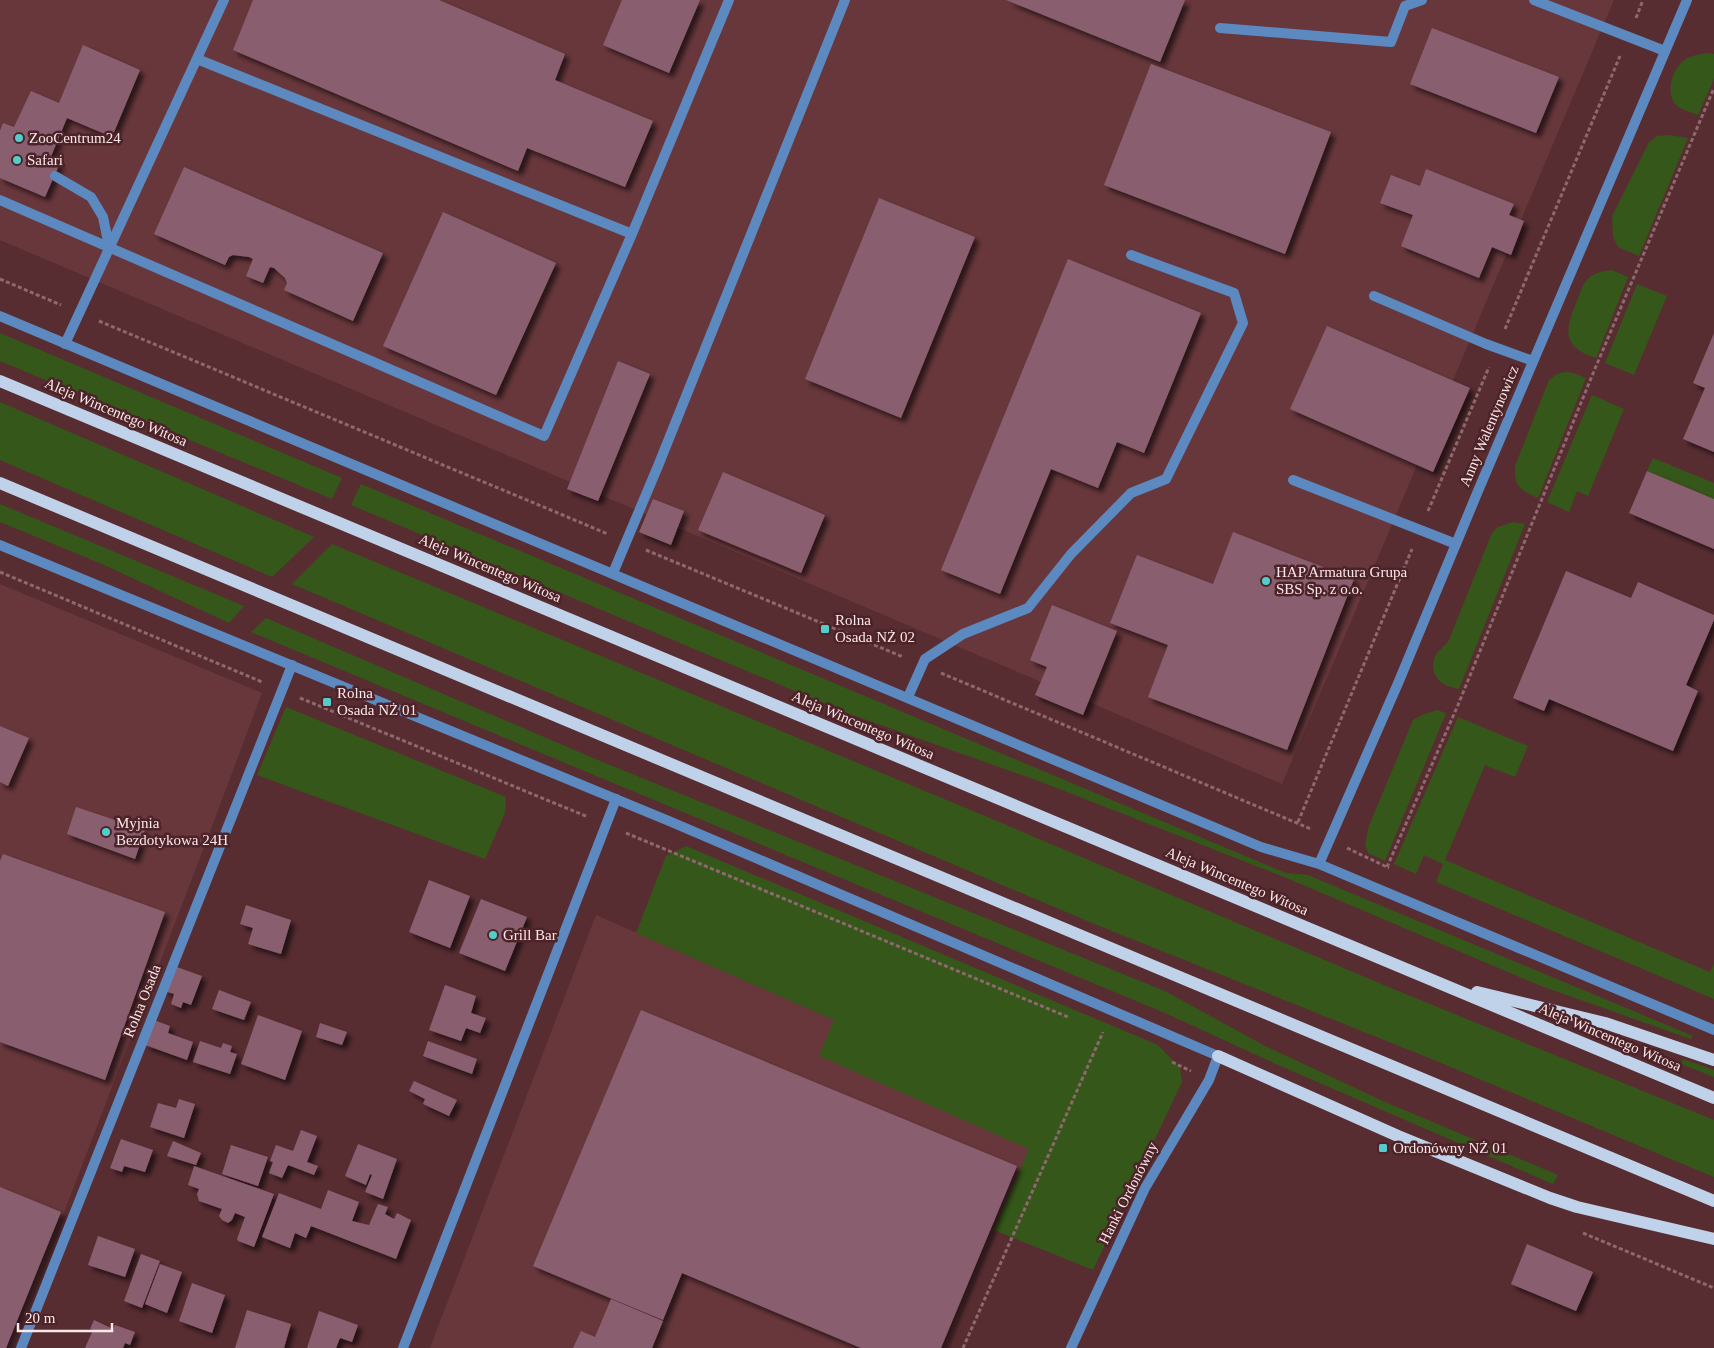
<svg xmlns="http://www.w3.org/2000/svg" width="1714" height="1348" font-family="Georgia,serif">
<defs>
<filter id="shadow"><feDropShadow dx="4.5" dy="4.5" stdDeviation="2.5" flood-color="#0009"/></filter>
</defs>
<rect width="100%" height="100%" fill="#582d32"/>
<path fill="#68373c" d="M0,0H1614L1282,784L0,240Z
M0,584L262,693L214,821L12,1348H0Z
M596,915L1046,1113L994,1230L946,1348H430Z"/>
<path fill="#355719" d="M1708,53L1714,54V79L1698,115C1691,112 1681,110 1676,105C1666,94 1671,72 1682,62C1688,56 1699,54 1708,53Z
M1669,135L1688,138L1639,256L1618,247L1613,237L1612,216L1649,142L1657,136Z
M1612,270L1628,277L1596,358C1561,347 1565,329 1577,301C1580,293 1583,282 1590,277C1596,272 1605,271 1612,270Z
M1637,284L1667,296L1634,375L1605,363Z
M0,333L342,478L332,499L0,361Z
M1565,372L1574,373L1586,378L1538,498C1520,490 1514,486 1515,466L1549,380L1557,374Z
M1592,395L1624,409L1588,496L1577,491L1569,512L1547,502Z
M0,402L314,537L272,577L0,460Z
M1653,458L1714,483V499L1647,471Z
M361,484L1276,869L1287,873L1308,875L1693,1036L1691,1039L1541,986L1284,877L1044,783L847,713L351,505Z
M0,504L244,606L229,623L102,564L0,522Z
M1513,522L1525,524L1459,689C1446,686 1436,683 1433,668C1433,663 1434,657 1437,653C1440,649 1445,646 1448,642L1492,533L1498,527Z
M332,544L985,816L1386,986L1714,1120V1177L1429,1058L1092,923L292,584Z
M266,618L593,758L1167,992L1265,1046L1383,1101L1558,1175L1553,1184L1278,1065L1165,1013L251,632Z
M286,707L506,797L505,813L485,859L257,775Z
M1437,710L1446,713L1385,861L1368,853L1365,844L1369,826L1413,720L1422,715Z
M1458,717L1528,746L1515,777L1485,765L1445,860L1710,972L1714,964V999L1436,882L1443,864L1424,855L1416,874L1394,864Z
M686,846L1158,1045L1180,1068L1182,1082L1093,1270L994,1230L1029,1149L819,1056L834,1020L636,933L666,856Z
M1683,1059L1714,1070V1077L1681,1064Z"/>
<path fill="#895e6f" filter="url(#shadow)" d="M253,0H439L565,54L555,80L653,121L625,187L527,148L518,171L233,50Z
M622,0H700L669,73L603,45Z
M1006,0H1185L1160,62Z
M1432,28L1559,77L1536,133L1410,84Z
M83,45L140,70L112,137L67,118L50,159L60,163L45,197L0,178V131L3,123L14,127L31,91L59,103Z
M1151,64L1331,132L1285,254L1104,185Z
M184,167L383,253L353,321L284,290L287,283L285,278L274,268L270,267L263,283L246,276L253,259L249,257L233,255L229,257L225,265L154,234Z
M1426,169L1514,204L1509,215L1524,221L1511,255L1492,247L1479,278L1401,246L1413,215L1380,203L1391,175L1420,186Z
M879,198L975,237L901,418L805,379Z
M443,212L556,263L496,395L383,346Z
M1068,259L1201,313L1144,453L1117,442L1098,488L1051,469L1000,594L941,570Z
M1327,326L1470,388L1433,472L1290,409Z
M1714,333V452L1683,439L1705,388L1693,383Z
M618,361L650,374L598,501L567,489Z
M1647,471L1714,499V549L1629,513Z
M723,472L825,515L801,573L698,530Z
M653,499L684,511L671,545L639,532Z
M1233,532L1354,579L1287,750L1148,697L1168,645L1110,623L1137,555L1213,584Z
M1566,571L1631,598L1638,582L1714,615V620L1686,685L1698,691L1673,751L1549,699L1544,711L1513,698Z
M1052,605L1117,631L1083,715L1035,695L1047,667L1030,660Z
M0,726L29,738L8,786L0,782Z
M76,807L145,830L135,859L67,834Z
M3,854L165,912L105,1080L0,1042V861Z
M429,880L470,896L450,948L409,932Z
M481,899L527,917L505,971L459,953Z
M246,905L291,920L281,954L248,944L253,928L240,924Z
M174,966L202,976L191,1005L183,1002L181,1008L171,1004L174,994L164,991Z
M445,985L476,996L471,1013L486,1018L480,1033L466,1028L461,1041L429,1030Z
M219,990L251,1002L244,1020L212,1009Z
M641,1010L1017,1166L941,1348H861L682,1273L663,1320L533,1266Z
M258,1015L302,1031L285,1080L241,1064Z
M154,1020L170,1026L168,1033L193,1042L187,1060L145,1045Z
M320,1023L347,1032L342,1045L316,1037Z
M200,1041L221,1048L223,1043L232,1046L230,1052L237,1054L230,1074L193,1062Z
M428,1041L477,1059L472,1074L423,1056Z
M414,1081L457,1100L449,1116L423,1104L425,1099L409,1091Z
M179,1099L195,1104L184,1138L150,1127L158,1103L176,1108Z
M301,1130L317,1136L307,1162L318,1166L314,1175L288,1165L282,1178L269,1173L273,1162L270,1161L276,1145L293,1151Z
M121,1139L153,1150L145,1172L124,1166L122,1172L110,1168Z
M173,1141L201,1153L196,1165L167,1156Z
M358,1144L397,1159L383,1199L365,1192L372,1175L370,1174L366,1185L345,1176Z
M231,1145L268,1157L258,1186L222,1174Z
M194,1166L274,1194L254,1247L238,1241L237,1239L245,1217L235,1213L232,1220L228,1223L222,1220L219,1216L222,1209L199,1201L197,1194L199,1189L188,1185Z
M0,1187L61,1212L6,1348H0Z
M328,1190L359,1202L352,1221L369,1225L378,1204L388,1207L385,1214L394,1219L397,1213L411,1220L396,1259L311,1226L306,1238L295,1233L290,1248L262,1237L279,1193L321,1209Z
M98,1236L135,1249L125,1277L88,1265Z
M1527,1244L1593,1272L1576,1311L1511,1284Z
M141,1254L160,1261L142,1308L124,1301Z
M160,1264L182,1272L167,1313L145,1304Z
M192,1283L225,1295L212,1333L179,1321Z
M611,1299L663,1321L652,1348H573L581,1331L595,1337Z
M247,1310L291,1324L284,1348H235Z
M319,1311L358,1325L352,1342L340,1338L336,1348H307Z
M94,1320L113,1329L115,1325L135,1332L130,1345L125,1343L123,1348H85L93,1330L90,1329Z"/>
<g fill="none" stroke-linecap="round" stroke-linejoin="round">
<path stroke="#8d696d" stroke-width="3" stroke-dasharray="4 2.5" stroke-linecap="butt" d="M1636,18L1643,0
M0,279L61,305
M99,321L608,534
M1505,329L1620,56
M1428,511L1489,367
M646,550L903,657
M0,572L262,682
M941,673L1311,829
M300,698L588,817
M1298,822L1412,549
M626,833L1068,1017
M1347,848L1389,868
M1387,867L1458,705L1594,371L1714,88
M1172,1062L1191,1071
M1583,1233L1714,1288
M963,1348L1103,1032"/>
<path stroke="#5b89c0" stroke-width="10" d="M1534,0L1665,51
M1220,28L1391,42L1405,6L1422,0
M197,59L632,234
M55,176L91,197L103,217L109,246
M0,200L544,436L632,234L729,0
M1374,296L1486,344L1533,361
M65,344L224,0
M1293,480L1456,544
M613,573L658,466L845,0
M908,697L925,659L963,634L1028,608L1071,554L1131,493L1166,479L1243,323L1234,293L1131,255
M403,1348L616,799"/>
<path stroke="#5b89c0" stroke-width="10" d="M0,316L1261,847L1319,864L1714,1030
M0,545L669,821L1218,1056L1209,1080L1145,1188L1071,1348
M1319,864L1399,681L1478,491L1687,0
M21,1348L292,665"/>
<path stroke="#c0d2e9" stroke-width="12" d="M0,381L1714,1098
M0,483L1714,1201
M1477,992L1605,1023L1714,1060
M1218,1056L1398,1136L1550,1198L1577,1207L1714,1239"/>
</g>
<g fill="#53cdcb" stroke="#4c2328" stroke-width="2">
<circle cx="19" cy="138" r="5"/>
<circle cx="17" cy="160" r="5"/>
<circle cx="1266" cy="581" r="5"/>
<rect x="820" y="624" width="10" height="10" rx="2.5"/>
<rect x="322" y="697" width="10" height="10" rx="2.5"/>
<circle cx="106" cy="832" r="5"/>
<circle cx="493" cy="935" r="5"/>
<rect x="1378" y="1143" width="10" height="10" rx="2.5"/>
</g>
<g text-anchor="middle" stroke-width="5" stroke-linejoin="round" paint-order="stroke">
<g font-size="15" fill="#fde7e8" stroke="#4c2328" text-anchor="start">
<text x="29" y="143">ZooCentrum24</text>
<text x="27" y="165">Safari</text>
<text x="1276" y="577">HAP Armatura Grupa<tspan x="1276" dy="17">SBS Sp. z o.o.</tspan></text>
<text x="835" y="625">Rolna<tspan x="835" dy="17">Osada NŻ 02</tspan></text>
<text x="337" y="698">Rolna<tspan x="337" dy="17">Osada NŻ 01</tspan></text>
<text x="116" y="828">Myjnia<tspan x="116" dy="17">Bezdotykowa 24H</tspan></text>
<text x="503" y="940">Grill Bar</text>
<text x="1393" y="1153">Ordonówny NŻ 01</text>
</g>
<g font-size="15" fill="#fde7e8" stroke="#4c2328">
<text transform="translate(116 412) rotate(23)" y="5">Aleja Wincentego Witosa</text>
<text transform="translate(1489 426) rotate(-67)" y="5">Anny Walentynowicz</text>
<text transform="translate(490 568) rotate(23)" y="5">Aleja Wincentego Witosa</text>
<text transform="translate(863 725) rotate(23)" y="5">Aleja Wincentego Witosa</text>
<text transform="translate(1237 881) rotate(23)" y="5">Aleja Wincentego Witosa</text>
<text transform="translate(142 1001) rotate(-68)" y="5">Rolna Osada</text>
<text transform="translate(1610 1037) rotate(23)" y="5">Aleja Wincentego Witosa</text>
<text transform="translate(1128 1193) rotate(-63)" y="5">Hanki Ordonówny</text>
</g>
</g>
<path d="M18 1323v8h94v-8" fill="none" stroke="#fde7e8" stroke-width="2.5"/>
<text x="25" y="1323" font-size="15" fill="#fde7e8" stroke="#4c2328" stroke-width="4" paint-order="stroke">20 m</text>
</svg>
